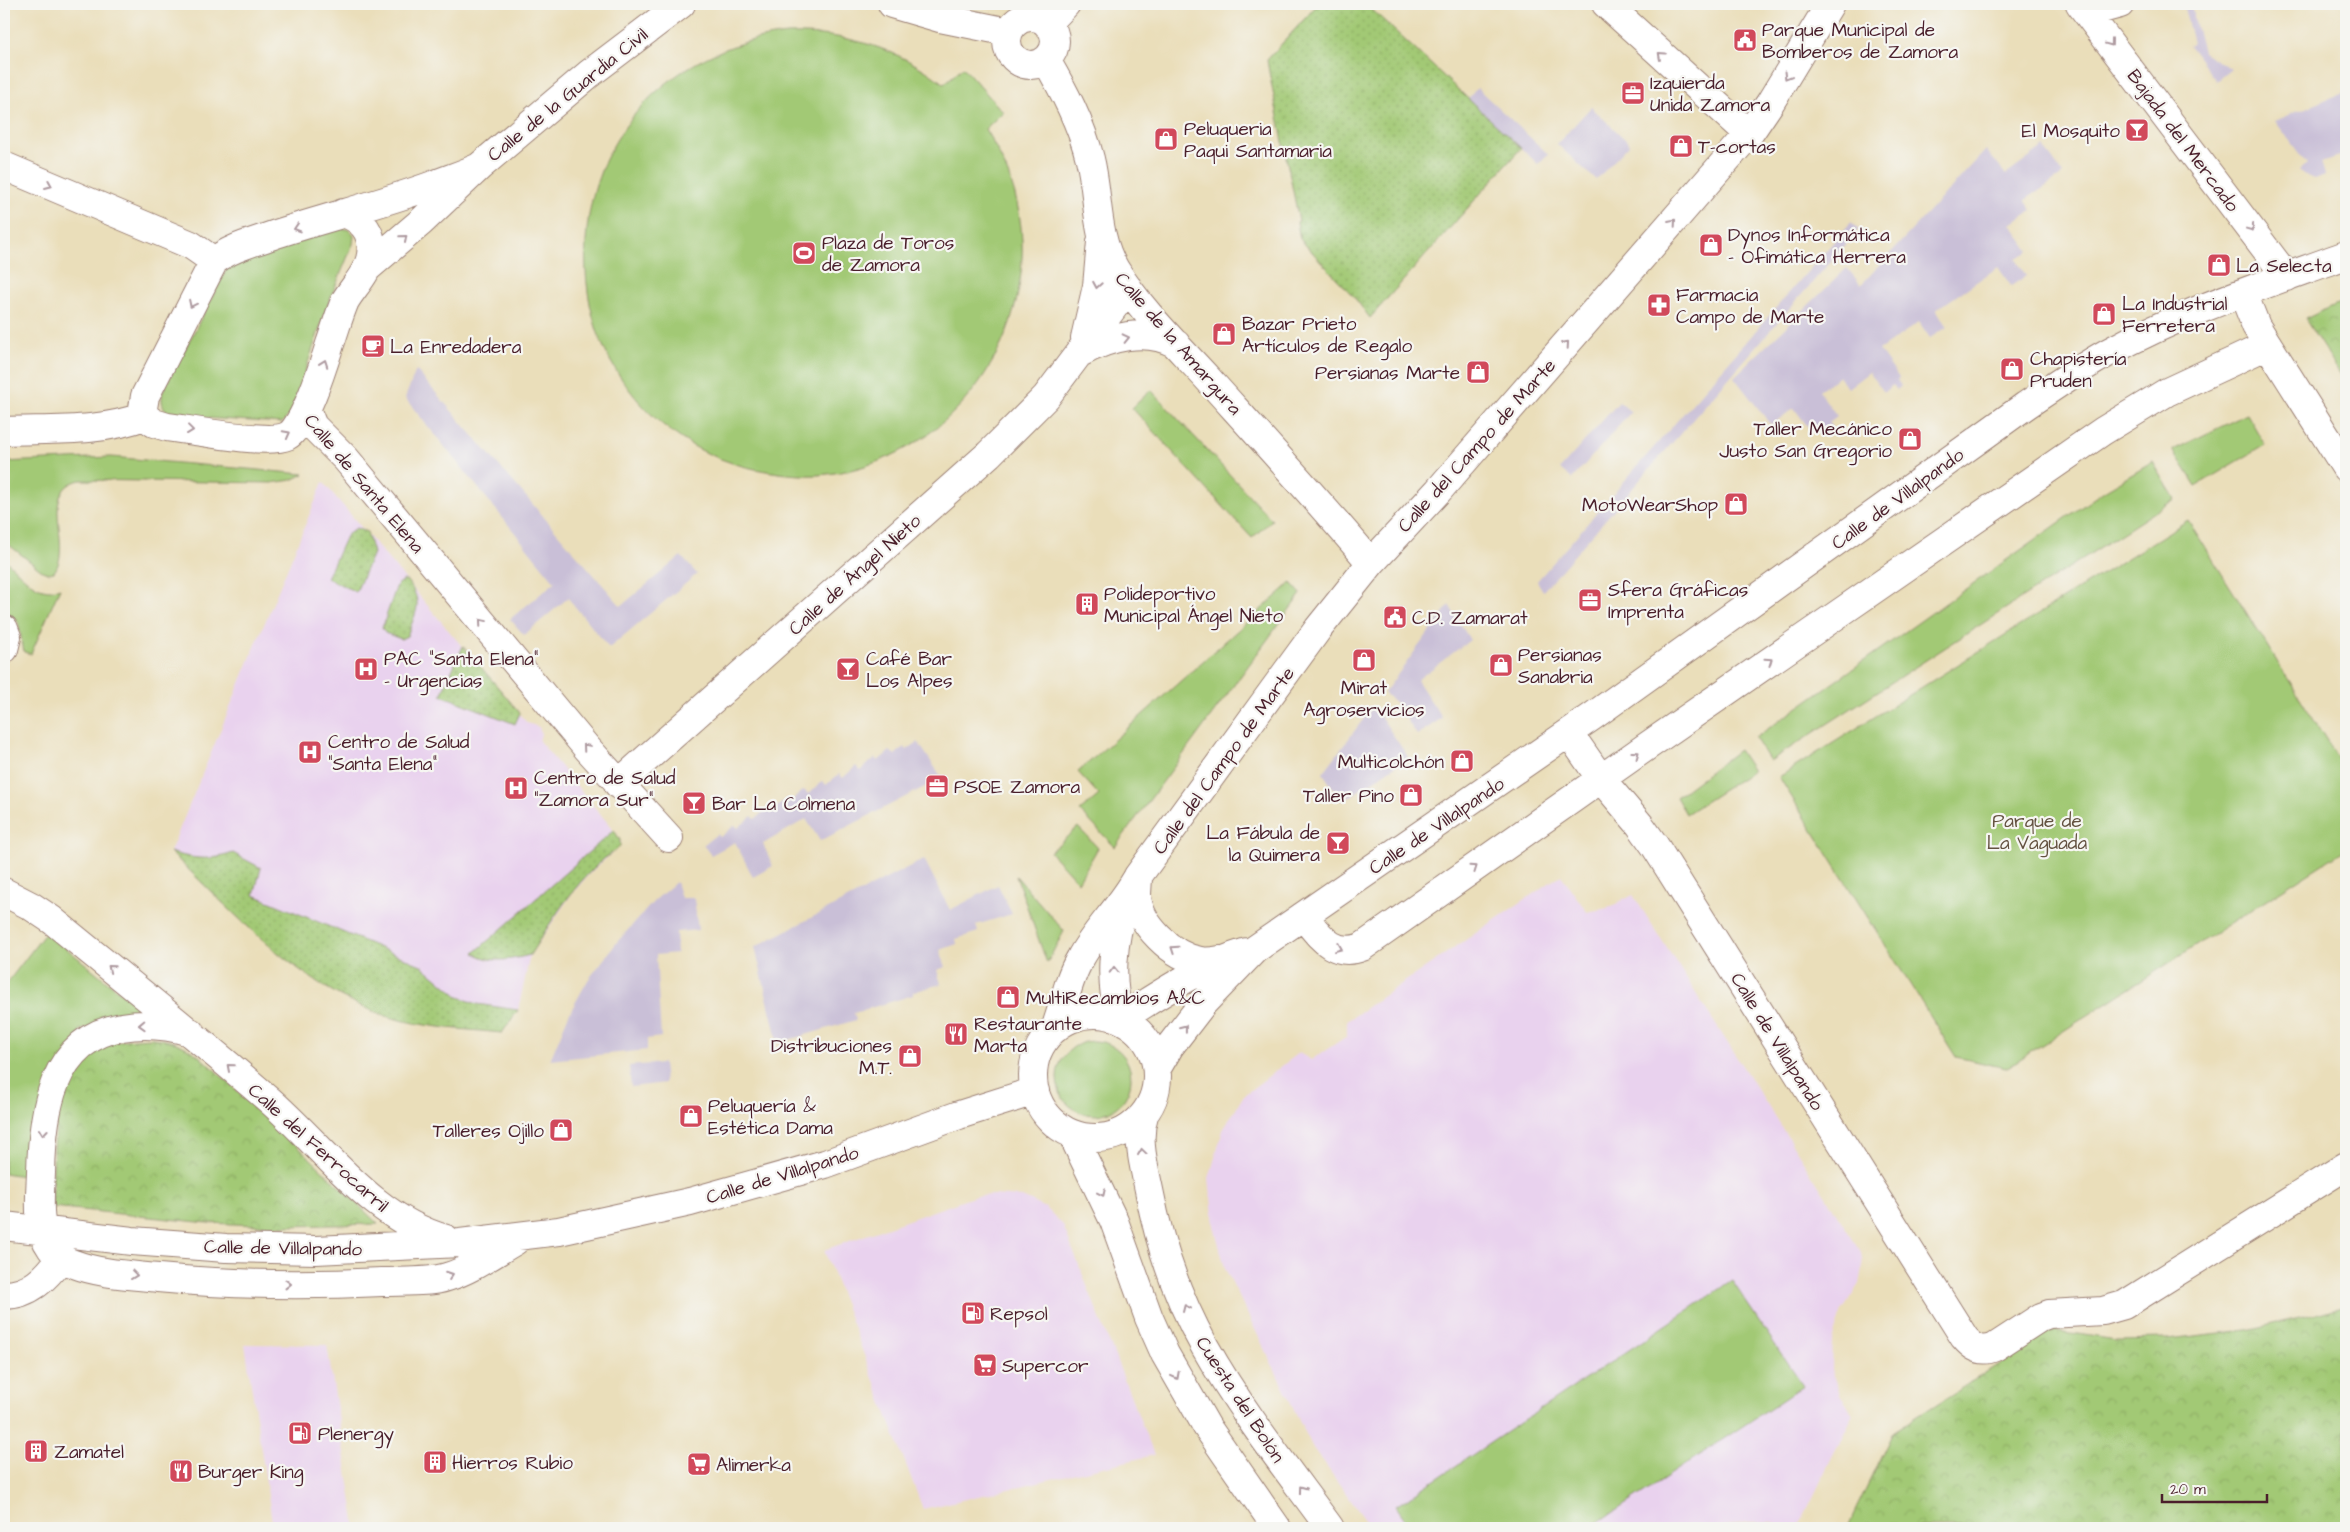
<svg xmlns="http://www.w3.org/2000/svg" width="2350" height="1532" font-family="'Architects Daughter',sans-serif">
<defs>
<pattern id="grass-dots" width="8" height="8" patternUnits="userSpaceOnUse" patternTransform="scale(1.25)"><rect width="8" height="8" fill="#a2c974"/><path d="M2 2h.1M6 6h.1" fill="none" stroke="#8dac65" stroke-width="1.8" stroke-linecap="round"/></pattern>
<pattern id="park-crowns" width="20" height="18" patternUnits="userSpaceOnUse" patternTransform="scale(1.25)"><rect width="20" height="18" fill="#a2c974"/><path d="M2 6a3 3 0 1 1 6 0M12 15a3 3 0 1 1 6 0" fill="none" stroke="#8dac65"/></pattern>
</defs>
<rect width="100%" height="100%" fill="#f6f6f2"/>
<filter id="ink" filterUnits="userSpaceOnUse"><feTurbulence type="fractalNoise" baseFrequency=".02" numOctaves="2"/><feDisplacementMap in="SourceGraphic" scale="10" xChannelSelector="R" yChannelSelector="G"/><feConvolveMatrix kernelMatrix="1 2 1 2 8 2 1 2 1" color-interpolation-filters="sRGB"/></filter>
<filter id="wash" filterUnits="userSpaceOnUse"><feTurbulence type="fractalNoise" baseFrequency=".0096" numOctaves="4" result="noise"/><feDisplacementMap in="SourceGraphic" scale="20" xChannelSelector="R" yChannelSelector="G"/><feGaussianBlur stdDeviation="1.12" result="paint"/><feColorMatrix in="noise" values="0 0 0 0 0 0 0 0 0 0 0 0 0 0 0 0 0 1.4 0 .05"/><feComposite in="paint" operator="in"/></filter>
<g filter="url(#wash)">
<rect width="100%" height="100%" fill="#eadeba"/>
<path fill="#e9d2ee" d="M323,482L527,723L539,727L541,734L539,741L607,822L621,842L618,848L592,871L571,895L530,955L518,1010L502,1033L443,1028L405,1021L371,1010L336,993L298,968L262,939L170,852Z
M1561,875L1587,912L1608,908L1633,895L1861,1252L1863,1268L1860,1284L1842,1311L1832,1340L1831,1370L1841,1397L1854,1413L1798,1528H1789L1772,1522H1748L1718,1528H1371L1313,1448L1225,1268L1214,1226L1209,1178L1223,1130L1244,1095L1299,1053L1311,1060L1347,1036V1021Z
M994,1195L1022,1197L1033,1202L1046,1208L1063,1225L1154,1455L923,1509L824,1250L976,1196Z
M245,1344L327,1345L356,1528H273Z"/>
<path fill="#c9bfd7" d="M2191,6L2203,52L2231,69L2216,81L2189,45L2193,43L2184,8Z
M1477,88L1548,154L1538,164L1468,99Z
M2346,91V154L2321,162L2325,175L2315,179L2303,174L2299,170L2307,164L2275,121Z
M1591,107L1630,144L1596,180L1557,144Z
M2044,147L2063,175L2025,200L2032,210L2011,224L2029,251L2016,259L2026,276L2011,286L1998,267L1936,310L1947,327L1930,338L1919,322L1879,350L1899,378L1897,380L1901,386L1897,390L1893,385L1884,392L1869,372L1848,388L1839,376L1819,391L1837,416L1829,422L1832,428L1824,433L1820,428L1813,434L1794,408L1771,425L1734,377L1847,268L1861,285L1986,150L2006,175Z
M1851,222L1859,229L1543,591L1537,581Z
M416,370L621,606L681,556L697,574L609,648L568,598L524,635L510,619L555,582L405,398Z
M1619,402L1631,412L1572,479L1560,469Z
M1449,605L1470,640L1417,680L1442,718L1417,735L1395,702L1384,693Z
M1371,709L1381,717L1408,757L1342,802L1323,773Z
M918,742L942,778L820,841L806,819L763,844L773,866L753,877L735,842L711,855L703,845L717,834L720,837L735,825L738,828L752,816L755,819L769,807L773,811L787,798L790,802L804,790L808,794L823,781L826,785L839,774L843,778L856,766L860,771L875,758L878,761L890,751L895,755L904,747L907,750Z
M924,859L950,910L998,885L1012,914L976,925L978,932L956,939L957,944L940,950L946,967L937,970L941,984L913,992V995L854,1013L856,1020L778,1043L755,947Z
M676,882L681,898H694L698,930L676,932L677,953L656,955L661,1037L647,1039V1050L550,1060L569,1014L588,980L618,941L654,901Z
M663,1063L665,1083L631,1087L629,1066Z"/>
<path fill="url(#grass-dots)" stroke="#767450" d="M1318,4H1366L1521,148L1370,318L1354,297L1300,239L1297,222L1299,221L1269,72L1267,60Z
M356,528L367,532L373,553L356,592L327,578L346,536Z
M404,580L407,581C425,603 415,613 407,636L401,639L385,633L382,628L397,585Z
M463,646L520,713L515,724L441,695Z
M614,830L620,840V847C581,872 554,917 530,955C510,960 492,964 474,953Z
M170,852C192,859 211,861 233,853L261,868L254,895L421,965L459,997L477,1004L518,1010L502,1033C463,1029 423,1028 386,1016C299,987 235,913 170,852Z"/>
<path fill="url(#park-crowns)" stroke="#767450" d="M2346,300V383L2305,319Z
M152,1038C171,1040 183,1044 199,1056L283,1132L378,1224L283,1226L208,1223L52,1207C54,1160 49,1089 89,1055C106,1040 131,1039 152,1038Z
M2346,1305V1528H1847L1893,1432L2052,1330L2116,1340L2167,1339L2247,1330L2305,1317Z"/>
<path fill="#a2c974" stroke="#767450" d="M787,34C844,32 899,48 944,84L963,67L1003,112L985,129C999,152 1011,176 1017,203C1046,332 951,465 818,475C797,476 776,473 755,469C692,456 643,418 611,362C580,307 578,230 601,171C632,94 704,43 787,34Z
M342,228L350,230L354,236L353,244L328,304L291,413L282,423L174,416C163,411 160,403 163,391L227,269L241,259Z
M1151,390L1272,520L1252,538L1132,408Z
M2247,414L2265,445L2196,486L2173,450Z
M111,457L304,474L292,480L271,483L80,480C37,491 74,545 54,572L48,573L42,571L4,541V462Z
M2153,462L2175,499L1770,761L1755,738L2049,530L2104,491Z
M2188,520L2346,771V849L2006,1068L1956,1057L1779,777Z
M4,559C20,573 37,597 60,588L31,654L24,652L18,622L4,610Z
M1291,583L1301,594L1115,847L1080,811L1099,795L1078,772Z
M1739,750L1753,771L1686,814L1676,797Z
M1078,827L1098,848L1078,882L1050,852Z
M1016,876L1064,931L1047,963Z
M46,932L145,1012L80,1030L29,1177L4,1173V987Z
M1057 1078a37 37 0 1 1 74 0a37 37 0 1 1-74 0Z
M1732,1281L1803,1386L1590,1528H1411L1396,1506Z"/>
</g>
<g filter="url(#ink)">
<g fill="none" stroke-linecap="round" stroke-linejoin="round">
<g stroke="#9a7e72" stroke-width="30">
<path id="street" d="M892,4L940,18L1009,32
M1606,4L1749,134
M2080,4L2287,277
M2087,13L2120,4
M1007 41a24 24 0 1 1 48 0a24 24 0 1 1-48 0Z
M1047,24L1066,4
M1046,60C1064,91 1081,123 1090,159C1099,195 1095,236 1115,269C1140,310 1176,344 1208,379C1263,440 1318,500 1371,563
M4,166L191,245L214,261
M343,213C363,219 374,234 371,255C369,272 353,287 345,301C339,315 335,330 330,344C324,363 304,428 287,436C267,445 193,430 167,427L154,423L144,416L143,408L145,396L214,261C232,247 255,242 276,234C328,217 381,204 433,185C448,179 464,174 479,167
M366,269L421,222L479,167L589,74L681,4
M2243,293L2256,326L2268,345L2346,468
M1085,338L1097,286L1101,242
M1080,353C1109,337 1146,327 1176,344
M306,409L313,426L346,459L587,748L669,838
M4,431C50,429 100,433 144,416
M4,629L7,637L4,649
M1569,733L1601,779L1640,825L1655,846L1964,1337C1973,1348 1982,1353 1995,1347L2041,1317L2049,1314L2103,1311L2124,1305L2346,1166
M618,784L989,454L1046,397L1128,288
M1138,876C1138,883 1137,889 1137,896C1139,924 1172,957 1201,961C1207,962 1214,961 1220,960
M4,892L31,906L52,920C124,979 197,1037 267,1098C324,1147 371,1218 446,1239
M1303,916C1320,936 1333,958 1362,947L1646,747L2103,431L2167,392L2268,345
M1033 1076a62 62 0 1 1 124 0a62 62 0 1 1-124 0Z
M1120,1019C1161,994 1200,966 1247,952
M1120,1019C1109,982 1112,940 1125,905
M1055,1029C1064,1006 1067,981 1080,959C1096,929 1122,906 1138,876L1318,629L1371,563L1438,491L1749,134L1770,103L1830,4
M190,1032C167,1025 145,1023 122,1027C51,1039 42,1114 41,1173C40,1197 36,1228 51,1248C56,1256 66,1262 74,1264C100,1274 131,1275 158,1278C233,1285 307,1286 382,1282C401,1281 430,1283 447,1277C471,1270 494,1253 515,1241
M1157,1068L1170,1046L1204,1002L1254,950L1593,716L2025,406C2053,387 2080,368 2109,352C2184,311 2267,284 2346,255
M1144,1115C1136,1140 1144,1165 1149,1190C1159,1243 1178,1299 1205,1347C1241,1411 1287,1469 1330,1528
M1072,1134L1114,1221L1149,1318L1165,1354L1207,1427L1277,1528
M4,1226L132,1241L226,1248L316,1250L460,1243L559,1231L690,1202L825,1164L959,1115L1035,1091
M4,1295C30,1295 46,1278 61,1258"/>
</g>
<use href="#street" stroke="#fff" stroke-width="28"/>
</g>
<defs><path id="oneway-chevron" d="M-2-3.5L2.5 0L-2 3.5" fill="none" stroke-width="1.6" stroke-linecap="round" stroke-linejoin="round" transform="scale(1.25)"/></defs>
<g stroke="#ae9aa0">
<use href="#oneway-chevron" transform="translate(2110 43) rotate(53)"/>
<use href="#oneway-chevron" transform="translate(1661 55) rotate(-138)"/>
<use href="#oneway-chevron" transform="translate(1787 76) rotate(121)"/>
<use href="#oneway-chevron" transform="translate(49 185) rotate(23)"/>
<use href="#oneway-chevron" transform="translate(1673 222) rotate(-49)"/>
<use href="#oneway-chevron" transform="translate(297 228) rotate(162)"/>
<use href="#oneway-chevron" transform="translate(2251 228) rotate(53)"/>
<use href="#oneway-chevron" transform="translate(404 238) rotate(-41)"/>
<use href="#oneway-chevron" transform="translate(1097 285) rotate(100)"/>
<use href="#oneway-chevron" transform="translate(192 304) rotate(116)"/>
<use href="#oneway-chevron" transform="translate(1126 338) rotate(-13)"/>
<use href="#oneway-chevron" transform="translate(1566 344) rotate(-49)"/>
<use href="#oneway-chevron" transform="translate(324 363) rotate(-70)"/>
<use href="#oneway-chevron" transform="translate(190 430) rotate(7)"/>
<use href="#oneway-chevron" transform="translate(287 434) rotate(-28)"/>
<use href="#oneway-chevron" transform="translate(482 622) rotate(-130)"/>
<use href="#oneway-chevron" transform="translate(1769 661) rotate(-35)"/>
<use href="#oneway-chevron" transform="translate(586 747) rotate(-130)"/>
<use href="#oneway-chevron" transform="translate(1636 754) rotate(-36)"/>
<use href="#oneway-chevron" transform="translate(1474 868) rotate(-35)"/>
<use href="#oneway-chevron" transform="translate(1339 948) rotate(22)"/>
<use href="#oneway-chevron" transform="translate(1174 949) rotate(-146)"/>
<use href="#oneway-chevron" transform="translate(111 968) rotate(-141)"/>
<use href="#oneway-chevron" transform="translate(1114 970) rotate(-91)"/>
<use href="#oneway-chevron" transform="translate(142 1025) rotate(178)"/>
<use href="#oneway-chevron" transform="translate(1184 1028) rotate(-52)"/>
<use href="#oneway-chevron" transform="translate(230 1067) rotate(-139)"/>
<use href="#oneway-chevron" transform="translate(43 1132) rotate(96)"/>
<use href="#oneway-chevron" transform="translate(1142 1152) rotate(-98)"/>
<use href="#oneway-chevron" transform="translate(1102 1193) rotate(65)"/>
<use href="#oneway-chevron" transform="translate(134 1275) rotate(7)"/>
<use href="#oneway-chevron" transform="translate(450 1275) rotate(-20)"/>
<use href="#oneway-chevron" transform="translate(288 1284)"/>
<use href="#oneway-chevron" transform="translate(1186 1308) rotate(-114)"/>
<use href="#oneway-chevron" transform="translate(1176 1376) rotate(62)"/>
<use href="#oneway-chevron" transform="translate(1302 1489) rotate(-126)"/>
</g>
</g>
<defs>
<g id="civic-square" transform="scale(1.25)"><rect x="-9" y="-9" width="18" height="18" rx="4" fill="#d1495b" stroke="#f6f6f2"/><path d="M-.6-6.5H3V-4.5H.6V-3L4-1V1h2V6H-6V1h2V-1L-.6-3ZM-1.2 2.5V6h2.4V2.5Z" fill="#fff"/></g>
<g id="office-square" transform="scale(1.25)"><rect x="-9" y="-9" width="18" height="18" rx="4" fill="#d1495b" stroke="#f6f6f2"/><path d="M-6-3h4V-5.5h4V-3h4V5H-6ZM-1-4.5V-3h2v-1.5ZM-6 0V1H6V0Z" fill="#fff"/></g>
<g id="bar-square" transform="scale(1.25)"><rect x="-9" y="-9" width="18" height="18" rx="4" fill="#d1495b" stroke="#f6f6f2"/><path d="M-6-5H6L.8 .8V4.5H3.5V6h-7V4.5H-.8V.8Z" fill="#fff"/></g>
<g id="shop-square" transform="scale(1.25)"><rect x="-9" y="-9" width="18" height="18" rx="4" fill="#d1495b" stroke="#f6f6f2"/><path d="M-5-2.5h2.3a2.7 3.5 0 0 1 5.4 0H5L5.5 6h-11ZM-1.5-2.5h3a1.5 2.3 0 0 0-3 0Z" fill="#fff"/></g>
<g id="stadium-square" transform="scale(1.25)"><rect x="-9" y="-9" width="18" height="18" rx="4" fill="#d1495b" stroke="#f6f6f2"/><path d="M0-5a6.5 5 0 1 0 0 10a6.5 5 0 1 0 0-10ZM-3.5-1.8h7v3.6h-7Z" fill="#fff"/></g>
<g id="pharmacy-square" transform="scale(1.25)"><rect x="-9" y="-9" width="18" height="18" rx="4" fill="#d1495b" stroke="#f6f6f2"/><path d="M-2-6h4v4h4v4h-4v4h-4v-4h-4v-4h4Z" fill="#fff"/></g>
<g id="cafe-square" transform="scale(1.25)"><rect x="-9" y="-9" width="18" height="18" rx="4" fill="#d1495b" stroke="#f6f6f2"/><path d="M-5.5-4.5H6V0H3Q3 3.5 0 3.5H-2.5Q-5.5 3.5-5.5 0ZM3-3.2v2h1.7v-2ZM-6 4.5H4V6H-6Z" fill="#fff"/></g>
<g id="building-square" transform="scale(1.25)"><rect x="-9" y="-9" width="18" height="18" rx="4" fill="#d1495b" stroke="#f6f6f2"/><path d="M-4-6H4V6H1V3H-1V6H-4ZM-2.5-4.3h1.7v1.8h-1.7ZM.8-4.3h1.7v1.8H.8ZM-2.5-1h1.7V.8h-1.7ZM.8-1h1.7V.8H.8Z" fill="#fff"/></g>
<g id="hospital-square" transform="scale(1.25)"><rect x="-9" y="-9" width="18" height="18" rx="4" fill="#d1495b" stroke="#f6f6f2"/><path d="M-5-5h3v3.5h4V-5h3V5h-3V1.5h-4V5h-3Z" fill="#fff"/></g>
<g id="restaurant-square" transform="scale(1.25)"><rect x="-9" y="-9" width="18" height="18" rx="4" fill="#d1495b" stroke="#f6f6f2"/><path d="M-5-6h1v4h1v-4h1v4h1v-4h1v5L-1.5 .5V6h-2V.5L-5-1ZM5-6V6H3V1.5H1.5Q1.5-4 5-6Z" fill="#fff"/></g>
<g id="fuel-square" transform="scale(1.25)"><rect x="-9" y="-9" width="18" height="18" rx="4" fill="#d1495b" stroke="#f6f6f2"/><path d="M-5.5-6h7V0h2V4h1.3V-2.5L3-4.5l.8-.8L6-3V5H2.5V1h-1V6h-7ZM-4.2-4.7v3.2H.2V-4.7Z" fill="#fff"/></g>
<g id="supermarket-square" transform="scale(1.25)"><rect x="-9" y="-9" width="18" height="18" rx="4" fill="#d1495b" stroke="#f6f6f2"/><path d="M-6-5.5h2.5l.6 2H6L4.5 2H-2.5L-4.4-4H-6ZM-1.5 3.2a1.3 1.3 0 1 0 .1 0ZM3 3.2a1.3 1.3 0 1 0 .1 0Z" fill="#fff"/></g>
</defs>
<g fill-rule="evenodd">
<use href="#civic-square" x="1745" y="40"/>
<use href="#office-square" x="1633" y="93"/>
<use href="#bar-square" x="2137" y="130"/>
<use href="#shop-square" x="1166" y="139"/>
<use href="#shop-square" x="1681" y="146"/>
<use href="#shop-square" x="1711" y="245"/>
<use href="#stadium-square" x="804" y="253"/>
<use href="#shop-square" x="2219" y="265"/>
<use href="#pharmacy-square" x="1659" y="305"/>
<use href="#shop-square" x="2104" y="314"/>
<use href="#shop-square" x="1224" y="334"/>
<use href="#cafe-square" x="373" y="346"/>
<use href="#shop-square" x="2012" y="369"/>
<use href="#shop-square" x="1478" y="372"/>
<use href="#shop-square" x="1910" y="439"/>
<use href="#shop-square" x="1736" y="504"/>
<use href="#office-square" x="1590" y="600"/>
<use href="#building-square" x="1087" y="604"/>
<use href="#civic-square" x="1395" y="617"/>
<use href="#shop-square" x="1364" y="660"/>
<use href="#shop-square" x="1501" y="665"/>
<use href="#hospital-square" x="366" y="669"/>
<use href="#bar-square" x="848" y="669"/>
<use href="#hospital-square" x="310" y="752"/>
<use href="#shop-square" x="1462" y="761"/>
<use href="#office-square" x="937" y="786"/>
<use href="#hospital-square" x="516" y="788"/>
<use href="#shop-square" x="1411" y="795"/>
<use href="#bar-square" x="694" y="803"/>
<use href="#bar-square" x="1338" y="843"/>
<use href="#shop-square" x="1008" y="997"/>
<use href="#restaurant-square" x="956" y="1034"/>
<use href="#shop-square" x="910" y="1056"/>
<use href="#shop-square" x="691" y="1116"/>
<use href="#shop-square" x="561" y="1130"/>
<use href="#fuel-square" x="973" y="1313"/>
<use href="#supermarket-square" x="985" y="1365"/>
<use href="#fuel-square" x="300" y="1433"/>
<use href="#building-square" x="36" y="1451"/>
<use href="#building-square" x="435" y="1462"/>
<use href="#supermarket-square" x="699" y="1464"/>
<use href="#restaurant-square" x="181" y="1471"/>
</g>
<g text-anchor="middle" stroke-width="4.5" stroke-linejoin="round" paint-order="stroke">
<g font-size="19" fill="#4a1f2b" stroke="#f6f6f2" text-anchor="start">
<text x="1762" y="36">Parque Municipal de<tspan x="1762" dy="22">Bomberos de Zamora</tspan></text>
<text x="1650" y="89">Izquierda<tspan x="1650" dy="22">Unida Zamora</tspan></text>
<text x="1184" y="135">Peluqueria<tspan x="1184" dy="22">Paqui Santamaria</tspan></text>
<text x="2120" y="137" text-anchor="end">El Mosquito</text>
<text x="1698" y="153">T-cortas</text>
<text x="1728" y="241">Dynos Informática<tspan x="1728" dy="22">- Ofimática Herrera</tspan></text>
<text x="822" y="249">Plaza de Toros<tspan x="822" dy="22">de Zamora</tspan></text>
<text x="2236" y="272">La Selecta</text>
<text x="1676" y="301">Farmacia<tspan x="1676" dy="22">Campo de Marte</tspan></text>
<text x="2122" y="310">La Industrial<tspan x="2122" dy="22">Ferretera</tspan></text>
<text x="1242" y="330">Bazar Prieto<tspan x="1242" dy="22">Artículos de Regalo</tspan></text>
<text x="390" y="353">La Enredadera</text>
<text x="2030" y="365">Chapistería<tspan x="2030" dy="22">Pruden</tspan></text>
<text x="1460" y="379" text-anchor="end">Persianas Marte</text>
<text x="1892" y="435" text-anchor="end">Taller Mecánico<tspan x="1892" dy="22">Justo San Gregorio</tspan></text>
<text x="1718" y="511" text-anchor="end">MotoWearShop</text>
<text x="1608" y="596">Sfera Gráficas<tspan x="1608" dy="22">Imprenta</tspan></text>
<text x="1104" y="600">Polideportivo<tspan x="1104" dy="22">Municipal Ángel Nieto</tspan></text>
<text x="1412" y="624">C.D. Zamarat</text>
<text x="1518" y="661">Persianas<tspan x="1518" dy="22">Sanabria</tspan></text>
<text x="384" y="665">PAC "Santa Elena"<tspan x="384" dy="22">- Urgencias</tspan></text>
<text x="866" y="665">Café Bar<tspan x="866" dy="22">Los Alpes</tspan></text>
<text x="1364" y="694" text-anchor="middle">Mirat<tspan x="1364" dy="22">Agroservicios</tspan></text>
<text x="328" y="748">Centro de Salud<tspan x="328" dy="22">"Santa Elena"</tspan></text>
<text x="1444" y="768" text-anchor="end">Multicolchón</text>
<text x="534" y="784">Centro de Salud<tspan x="534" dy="22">"Zamora Sur"</tspan></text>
<text x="954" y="793">PSOE Zamora</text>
<text x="1394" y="802" text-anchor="end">Taller Pino</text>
<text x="712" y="810">Bar La Colmena</text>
<text x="1320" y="839" text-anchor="end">La Fábula de<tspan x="1320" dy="22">la Quimera</tspan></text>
<text x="1026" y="1004">MultiRecambios A&amp;C</text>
<text x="974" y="1030">Restaurante<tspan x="974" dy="22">Marta</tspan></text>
<text x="892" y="1052" text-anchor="end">Distribuciones<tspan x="892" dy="22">M.T.</tspan></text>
<text x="708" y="1112">Peluquería &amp;<tspan x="708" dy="22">Estética Dama</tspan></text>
<text x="544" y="1137" text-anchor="end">Talleres Ojillo</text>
<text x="990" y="1320">Repsol</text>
<text x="1002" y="1372">Supercor</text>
<text x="318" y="1440">Plenergy</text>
<text x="54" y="1458">Zamatel</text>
<text x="452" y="1469">Hierros Rubio</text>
<text x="716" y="1471">Alimerka</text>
<text x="198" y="1478">Burger King</text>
</g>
<g font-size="19" fill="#4a1f2b" stroke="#f6f6f2">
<text transform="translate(567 94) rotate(-39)" y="7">Calle de la Guardia Civil</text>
<text transform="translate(2184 140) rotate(53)" y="7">Bajada del Mercado</text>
<text transform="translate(1179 343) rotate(49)" y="7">Calle de la Amargura</text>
<text transform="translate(1476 445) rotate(-48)" y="7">Calle del Campo de Marte</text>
<text transform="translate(365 483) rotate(50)" y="7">Calle de Santa Elena</text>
<text transform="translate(1897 498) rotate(-36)" y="7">Calle de Villalpando</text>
<text transform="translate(854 574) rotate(-42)" y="7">Calle de Ángel Nieto</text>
<text transform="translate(1223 760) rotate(-54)" y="7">Calle del Campo de Marte</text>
<text transform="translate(1436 825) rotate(-34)" y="7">Calle de Villalpando</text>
<text transform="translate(1778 1041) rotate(58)" y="7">Calle de Villalpando</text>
<text transform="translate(319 1147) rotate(42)" y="7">Calle del Ferrocarril</text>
<text transform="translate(782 1174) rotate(-17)" y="7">Calle de Villalpando</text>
<text transform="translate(283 1247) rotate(1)" y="7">Calle de Villalpando</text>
<text transform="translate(1241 1399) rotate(57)" y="7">Cuesta del Bolón</text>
</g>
<g font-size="19" fill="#645241" stroke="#f6f6f2">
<text x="2037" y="827">Parque de<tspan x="2037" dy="22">La Vaguada</tspan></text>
</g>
</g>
<rect width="2350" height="1532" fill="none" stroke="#f6f6f2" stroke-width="20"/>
<path d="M2162 1494v8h105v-8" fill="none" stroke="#4a1f2b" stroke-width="2.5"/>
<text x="2170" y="1494" font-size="15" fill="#4a1f2b" stroke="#f6f6f2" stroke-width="4" paint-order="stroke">20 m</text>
</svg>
